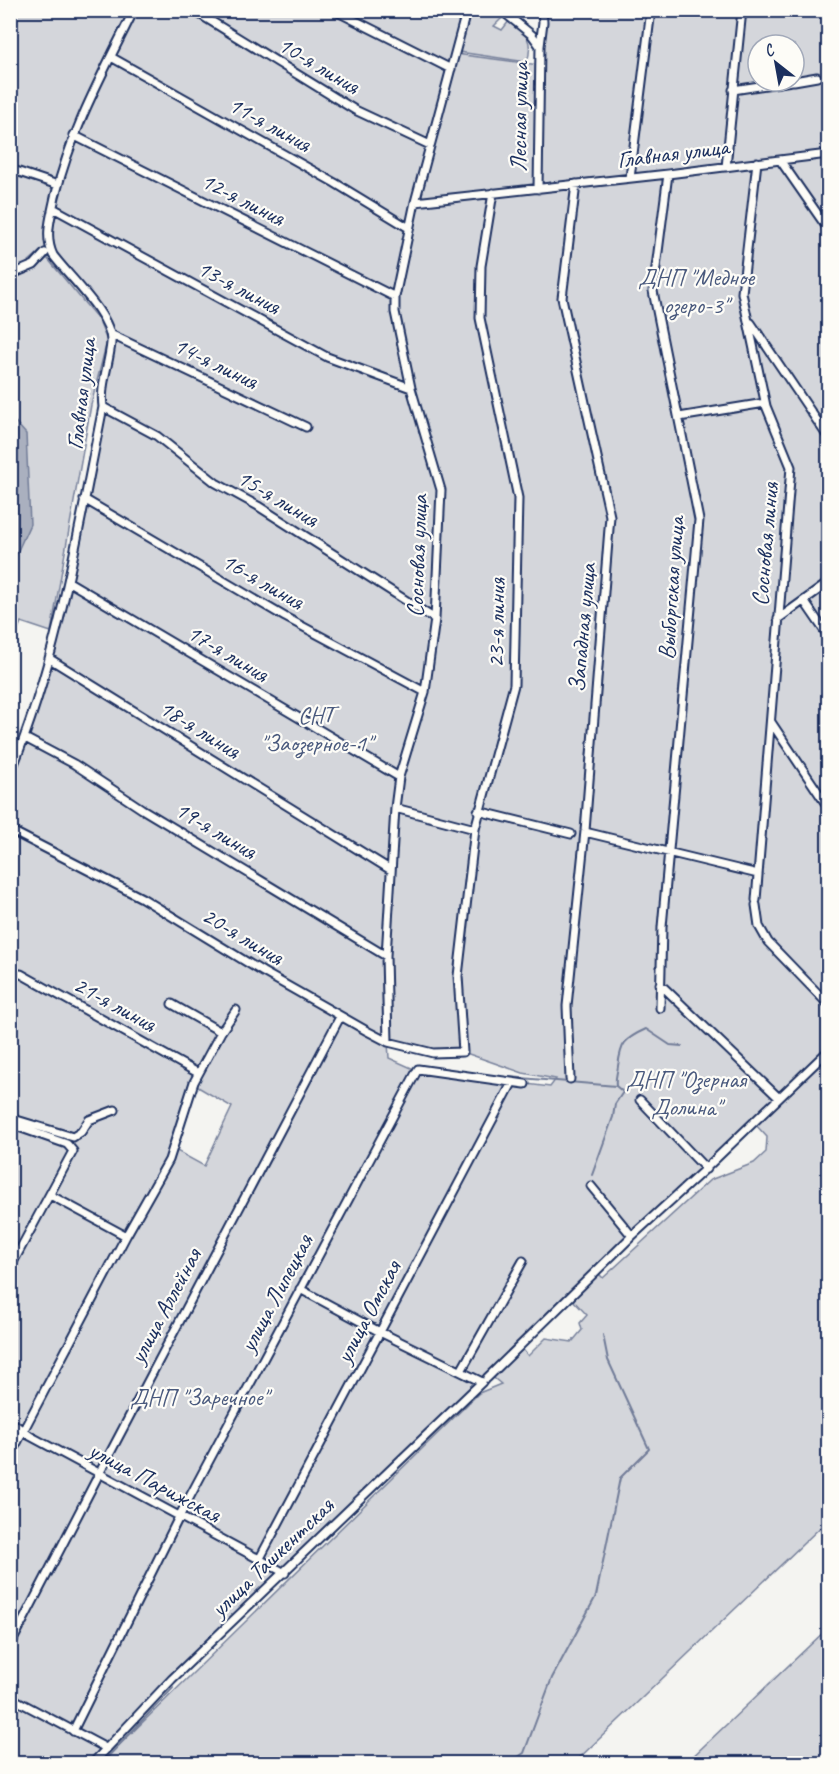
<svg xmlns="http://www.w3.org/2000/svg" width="839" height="1774" font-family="Caveat,sans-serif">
<rect width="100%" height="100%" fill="#f4f4f1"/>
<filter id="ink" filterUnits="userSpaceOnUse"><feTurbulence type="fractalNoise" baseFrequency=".0167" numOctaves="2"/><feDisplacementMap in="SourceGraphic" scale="12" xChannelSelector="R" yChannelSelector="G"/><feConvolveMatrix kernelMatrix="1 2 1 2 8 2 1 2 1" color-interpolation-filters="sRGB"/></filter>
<g filter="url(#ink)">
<path fill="#d4d6db" stroke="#78829c" stroke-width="1.5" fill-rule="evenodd" d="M471,10L495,11L502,18L494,26L502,30L509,21C526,32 534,41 527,62L459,52L465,21Z
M11,11H468L456,54L539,65L542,11H828V1520L574,1763H101L479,1393L501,1384L490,1375L172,1679L92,1763L11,1764V774C66,636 86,487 111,341L104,317L49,245C34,254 30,265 11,271ZM758,45H794V81H758ZM388,1042L433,1053L463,1052L523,1073L556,1079L550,1087L416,1070L389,1058ZM193,1084L232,1107L204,1166L173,1149ZM754,1123L767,1137L766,1152L754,1163L710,1180L603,1278L596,1271ZM570,1297L587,1315L580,1323L582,1330L572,1342L546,1338L528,1356L520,1346Z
M47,258L98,319L107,341L91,405L51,632L21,622L11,646V279L36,269Z
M828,1628V1763H686Z"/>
<path fill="#aab0bf" stroke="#717c98" stroke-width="1.5" d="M11,417L26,434L30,524L11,566Z"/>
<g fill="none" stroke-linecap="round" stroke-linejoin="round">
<path stroke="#717c98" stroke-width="2" d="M509,1077L616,1086
M592,1175L613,1117L615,1104L623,1092L616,1086C615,1076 617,1075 618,1066C621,1043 624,1039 646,1029L670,1045L682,1046
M101,1764L173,1688
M508,1764L524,1753L552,1678L596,1596L620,1478L649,1449L608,1360L603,1335"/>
<g stroke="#1b2f5e" stroke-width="11">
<path id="street" d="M193,10L355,110L430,145
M334,10L451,69
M501,10L532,35L540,46L538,189
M540,46L543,22L542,10
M111,57L335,183L409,228
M794,81L817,77
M733,90L792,81
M73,135L395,297
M780,160L828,229
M726,167L742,10
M10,169L58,185
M630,178L651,10
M415,202L668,174L828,154
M53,208L327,357L411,388
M10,275L34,265L45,253
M751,323L828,437
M110,334L306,427
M103,407L157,436L216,483L258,506L435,619
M679,417L765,403
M84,499L285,617L425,692
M69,582L399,777
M804,601L828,636
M778,619L828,583
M50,659L391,870
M771,722L828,807
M25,738L74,764L142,809L386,956
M10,774C59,656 78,531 103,407C100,385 109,365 111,343C113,316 69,277 53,255C44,236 51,217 55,197C72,128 103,73 134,10
M395,808L475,829
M478,811L571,834
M10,830L142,898L263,972L367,1031L388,1042L433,1053L463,1052L458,976L475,829L514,685L518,498L480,318L481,266L493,193
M585,832L758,874
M756,900L791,467L766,406L742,293L757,162
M756,905L759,926L768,942L828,1004
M10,974H21L198,1073
M660,984L779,1098
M172,1004L221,1032
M660,1008L662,927L699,520L653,291L668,174
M388,1042L386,956L395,808L399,777L425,692L435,619L441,490L411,388L395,312V297L415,202L465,16L468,10
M570,1079L567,1006L585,831L610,516L562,298L576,184
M640,1100L706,1169
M10,1118L73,1137L81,1132L89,1120L115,1110
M10,1124L67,1144L73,1151L10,1268
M591,1186L632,1236
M50,1195L126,1236
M461,1371L523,1261
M487,1378L632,1236L703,1171L828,1051
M10,1421L30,1436L285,1573
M10,1456L126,1236L169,1160L194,1082L221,1032L236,1010
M259,1560L512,1083
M10,1646L99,1474L340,1017
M10,1697L106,1748
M73,1731L179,1517L418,1069L525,1084
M92,1764L172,1679L482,1382L380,1332L300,1289"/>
</g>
<use href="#street" stroke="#fdfcf7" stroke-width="7"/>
</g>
</g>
<g text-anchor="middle" stroke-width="4.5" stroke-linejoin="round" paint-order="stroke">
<g font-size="24" fill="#1b2f5e" stroke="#fdfcf7">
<text transform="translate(319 65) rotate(31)" y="8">10-я линия</text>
<text transform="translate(519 117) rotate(-89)" y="8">Лесная улица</text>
<text transform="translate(270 124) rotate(29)" y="8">11-я линия</text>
<text transform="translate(673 153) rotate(-7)" y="8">Главная улица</text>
<text transform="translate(243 199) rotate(27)" y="8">12-я линия</text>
<text transform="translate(239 287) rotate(28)" y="8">13-я линия</text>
<text transform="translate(216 363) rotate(26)" y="8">14-я линия</text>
<text transform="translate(81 394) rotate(-83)" y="8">Главная улица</text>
<text transform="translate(278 498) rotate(31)" y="8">15-я линия</text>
<text transform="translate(765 544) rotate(-85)" y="8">Сосновая линия</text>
<text transform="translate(417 556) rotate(-88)" y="8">Сосновая улица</text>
<text transform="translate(263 581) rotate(30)" y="8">16-я линия</text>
<text transform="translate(671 588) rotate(-86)" y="8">Выборгская улица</text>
<text transform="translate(496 623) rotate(-89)" y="8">23-я линия</text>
<text transform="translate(582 628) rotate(-85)" y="8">Западная улица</text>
<text transform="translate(228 653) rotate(31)" y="8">17-я линия</text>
<text transform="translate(200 729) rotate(32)" y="8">18-я линия</text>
<text transform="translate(216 830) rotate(31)" y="8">19-я линия</text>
<text transform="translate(243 936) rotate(31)" y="8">20-я линия</text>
<text transform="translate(115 1004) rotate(29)" y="8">21-я линия</text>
<text transform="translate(276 1293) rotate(-62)" y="8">улица Липецкая</text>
<text transform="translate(165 1306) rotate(-62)" y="8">улица Аллейная</text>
<text transform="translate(368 1312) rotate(-62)" y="8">улица Омская</text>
<text transform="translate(155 1482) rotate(28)" y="8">улица Парижская</text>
<text transform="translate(272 1557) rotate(-44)" y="8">улица Ташкентская</text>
</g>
<g font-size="24" fill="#49597d" stroke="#fdfcf7">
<text x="696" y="285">ДНП "Медное<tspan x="696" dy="28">озеро-3"</tspan></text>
<text x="316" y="723">СНТ<tspan x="316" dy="28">"Заозерное-1"</tspan></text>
<text x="686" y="1087">ДНП "Озерная<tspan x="686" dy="28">Долина"</tspan></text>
<text x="199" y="1405">ДНП "Заречное"</text>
</g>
</g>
<rect width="839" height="1774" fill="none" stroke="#fdfcf7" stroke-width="36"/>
<rect x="18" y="18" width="803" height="1738" fill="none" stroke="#1b2f5e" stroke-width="2" filter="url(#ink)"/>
<g transform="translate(776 63) rotate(329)"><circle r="28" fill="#fdfcf7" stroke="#a3aaba" stroke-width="1.5"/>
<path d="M0-4.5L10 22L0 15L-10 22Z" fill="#1b2f5e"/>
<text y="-9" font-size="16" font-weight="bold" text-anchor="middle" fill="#1b2f5e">С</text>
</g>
</svg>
